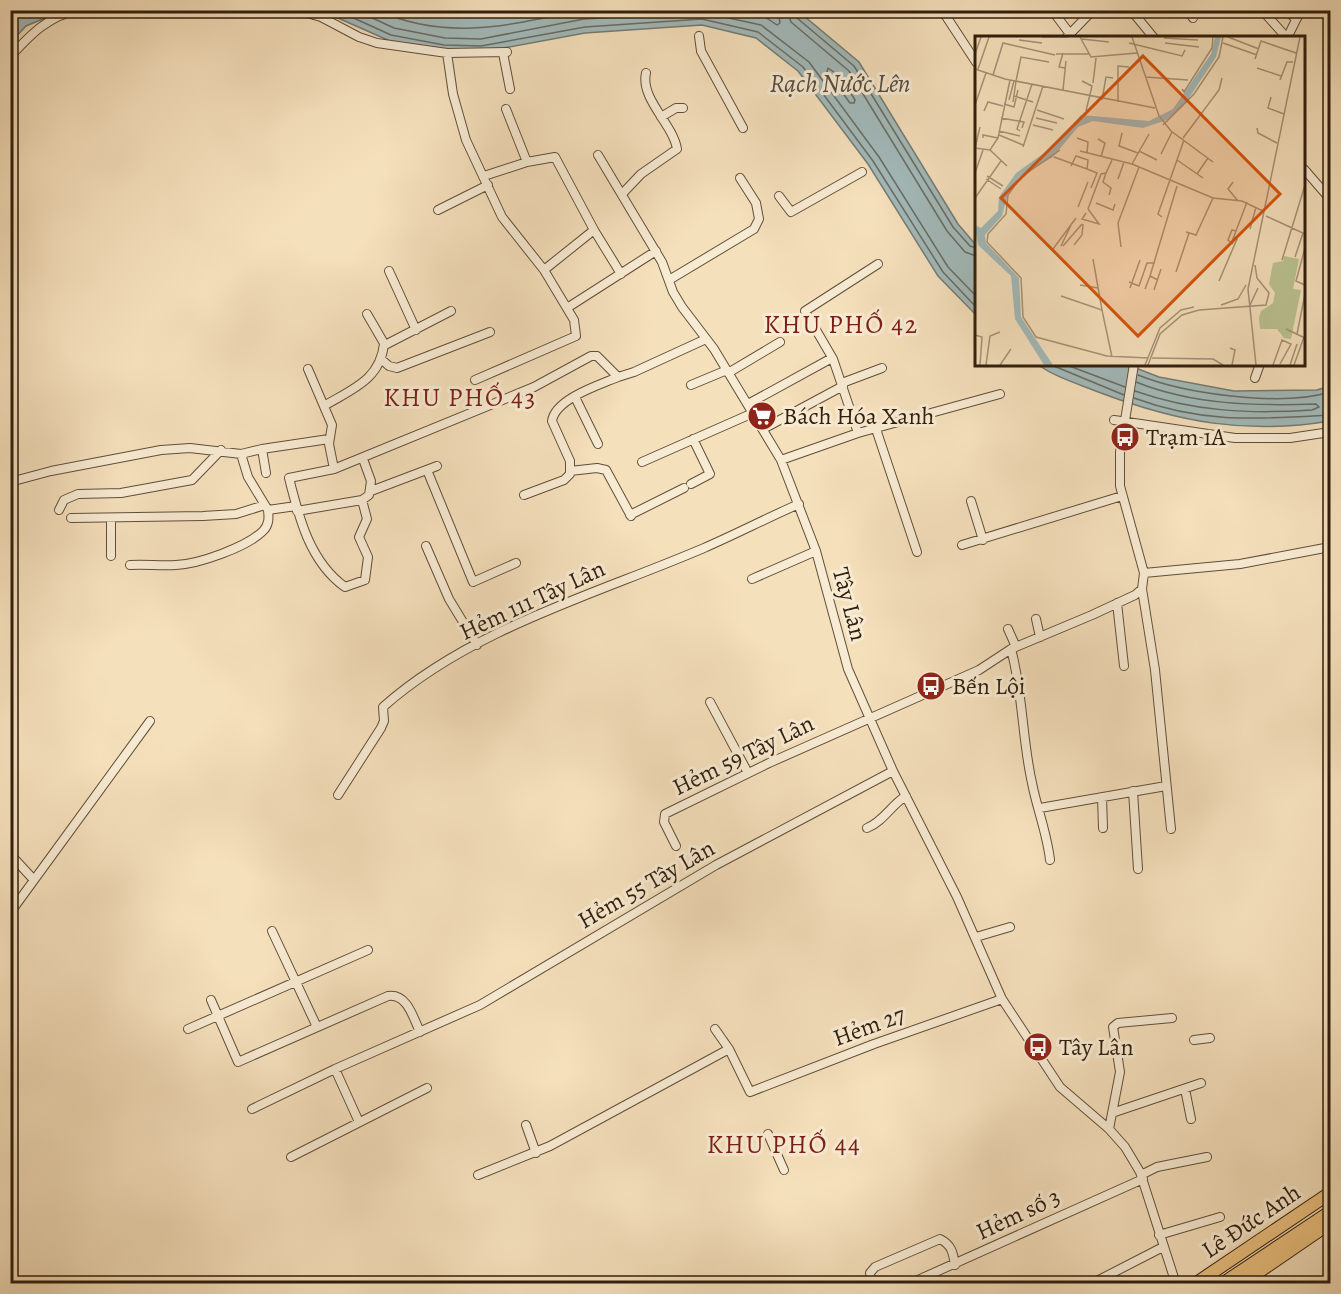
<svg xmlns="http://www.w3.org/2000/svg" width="1341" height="1294" font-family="Alegreya,serif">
<rect width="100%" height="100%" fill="#f5e0bc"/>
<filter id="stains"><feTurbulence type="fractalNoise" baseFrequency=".00333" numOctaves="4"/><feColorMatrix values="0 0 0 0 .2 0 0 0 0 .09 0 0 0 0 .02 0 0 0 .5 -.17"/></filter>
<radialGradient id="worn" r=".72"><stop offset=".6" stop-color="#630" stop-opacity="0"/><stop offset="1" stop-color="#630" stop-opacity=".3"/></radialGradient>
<path fill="#a2babb" stroke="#747c75" stroke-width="1.5" d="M11,10H62V11L26,26L11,42Z
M322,11H798L859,62L958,224L976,245V315L938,276L868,164L798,71L756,38L702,25L585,33L482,52L444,51L390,41Z
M1038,365H1128L1159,377L1234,391L1317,390L1330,386V421C1247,435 1178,422 1101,393C1079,384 1057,378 1038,365Z"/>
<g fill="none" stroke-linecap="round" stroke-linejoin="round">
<path stroke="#696c64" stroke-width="1.5" d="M336,10L391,35L444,45L481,46L585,27L702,19L758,32L803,67L873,161L943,272L976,307
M355,10L394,28L445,38L481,39L584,19L701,12L761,25L809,62L879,157L948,267L976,296
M377,10C446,42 511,25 582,10
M737,10L765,17L777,25L780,23L778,10
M787,10L791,22L849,71L947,231L965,252L976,256
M795,10L797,18L854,66L953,227L970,246L976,248
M828,68L841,77L855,100L854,103H850L827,72Z
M1049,364L1124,395
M1064,364L1125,387
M1138,375C1185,394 1282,407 1330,392
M1135,391C1194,412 1251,414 1312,410L1319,407L1316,404C1255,406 1193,405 1136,382
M1134,398C1204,424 1258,419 1330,415"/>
<g stroke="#614e38" stroke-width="10">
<path id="minor" d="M296,10L321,17L359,37L377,43L447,53L507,52
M942,10L976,62
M1052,10L1070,34
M1131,10L1154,38
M1188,10L1193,18
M1262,10L1287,38
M1286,10L1296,19
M699,36L701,51L743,128
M1066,38L1093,10
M1287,38L1301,10
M447,53L453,94L466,140L502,217L544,270
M503,53L510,89
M10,57C30,35 49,15 79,10
M506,109L527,162
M661,117L676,108H683
M598,155L662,262L673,292L682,307L714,349L781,460L816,551L848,669L893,771L957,897L1002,999L1060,1087L1109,1129L1125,1147L1140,1172L1176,1284
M1304,169L1330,199
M623,193L641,174L677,149C673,124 640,99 646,73
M779,196L791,212L862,172
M438,210L488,185
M594,230L621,274
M389,271L416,330
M669,280L754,229L759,219L756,203L740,178
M567,308L656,251
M367,314L385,345L451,311
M382,360L389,366L397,368L490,332
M1134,364L1120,452V486L1144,573L1142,589L1155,670L1171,829
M308,369L332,425L329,444L334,469L534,387L591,356H597L618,377L634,372L706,339
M728,373L780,342
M1255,378L1260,364
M475,380L576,336L574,320L544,270L594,230L555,157L527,162L484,176
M842,383L882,368
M691,385L727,370
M575,397L598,444
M748,404L832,358
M324,406C352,389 380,380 384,344
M1114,420L1235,438H1290L1330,432
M763,429L843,386
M876,429L917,552
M858,433L833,359L805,311L878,264
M241,454L248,477L268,510L296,506
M781,460L858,433L1000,394
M642,462L753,413
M334,469L289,478C299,518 310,562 345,587L365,580L368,557L359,537L367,519L362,500
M427,470L473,582L516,563
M570,471L597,468L606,470L631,516
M266,473L262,449L329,439
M10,482L51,471L161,450L190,448L241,454L262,449
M691,484L710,474L693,439
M371,491L437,466
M524,495L564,480L570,474V461L552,421C555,399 599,385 618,377
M971,501L983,540
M59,510L64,500L78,494L121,493L192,480L221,450
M297,511L362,500L369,495L371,481L363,459
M630,515L684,488
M71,518L203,516L236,514L265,505
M111,518V556
M962,545L1122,496
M426,546L449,599L477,645
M130,565C145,564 161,566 176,565C199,564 247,547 263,531C269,525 269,518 268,510
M1144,573L1240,564L1330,547
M752,579L816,551
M1117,603L1124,666
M1036,619L1040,637
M1008,629L1016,647
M1011,649C1023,693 1022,739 1032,783C1037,809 1047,833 1050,860
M710,702L748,773
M1133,791L1138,869
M338,795L381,728L384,721L383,707C472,628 597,594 704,548C736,534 767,518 799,504
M1102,797L1103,828
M1040,808L1166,786
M867,828C884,821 891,805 906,796
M676,846L664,822L665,814L769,763L979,670L1011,649L1092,615L1135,595L1142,589
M10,854L34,880
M10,913L150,721
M272,931L317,1027
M976,937L1010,927
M211,1000L238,1062L388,996C407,993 413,1017 420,1032
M188,1029L368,950
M715,1029L729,1049L750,1092L874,1044L1002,999
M1194,1040L1210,1038
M335,1069L480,1005L716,865L893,771
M1185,1089L1191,1119
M252,1109L335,1069L359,1122
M1112,1113L1201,1083
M526,1125L536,1153
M1109,1129L1120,1072L1113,1027L1118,1023L1172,1018
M768,1134L784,1170
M291,1157L427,1088
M478,1175L550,1146L729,1049
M1141,1175L1157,1167L1207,1157
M1159,1235L1220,1217
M872,1284L870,1273L875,1267L940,1239C952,1245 953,1253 955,1265
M909,1284L1143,1179
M1091,1284L1163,1247"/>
</g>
<g stroke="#301e0c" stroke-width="14">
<path id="highway" d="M1195,1284L1330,1193
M1222,1284L1330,1212
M1241,1284L1330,1223"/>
</g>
<use href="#minor" stroke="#f8ebd3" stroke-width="8"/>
<use href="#highway" stroke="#eac07e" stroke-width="12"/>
</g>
<defs>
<g id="supermarket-disc" transform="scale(1.5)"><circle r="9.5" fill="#8f2418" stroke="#f8ebd3"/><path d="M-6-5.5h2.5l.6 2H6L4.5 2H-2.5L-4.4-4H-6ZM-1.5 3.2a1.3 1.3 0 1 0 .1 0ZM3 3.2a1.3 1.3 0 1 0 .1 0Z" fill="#fff"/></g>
<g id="bus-disc" transform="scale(1.5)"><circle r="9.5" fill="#8f2418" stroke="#f8ebd3"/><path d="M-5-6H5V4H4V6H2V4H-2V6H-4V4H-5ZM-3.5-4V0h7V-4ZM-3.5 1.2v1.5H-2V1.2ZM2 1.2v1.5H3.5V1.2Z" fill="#fff"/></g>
</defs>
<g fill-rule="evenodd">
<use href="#supermarket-disc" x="762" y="416"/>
<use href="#bus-disc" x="1125" y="437"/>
<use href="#bus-disc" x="931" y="686"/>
<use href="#bus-disc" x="1038" y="1047"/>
</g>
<g text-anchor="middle" stroke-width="6" stroke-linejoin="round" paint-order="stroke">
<g font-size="24" fill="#301e0c" stroke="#f8ebd3" text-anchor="start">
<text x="783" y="424">Bách Hóa Xanh</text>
<text x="1146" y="445">Trạm 1A</text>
<text x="952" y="694">Bến Lội</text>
<text x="1059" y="1055">Tây Lân</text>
</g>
<g font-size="24" fill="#301e0c" stroke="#f8ebd3">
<text transform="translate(532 600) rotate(-25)" y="8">Hẻm 111 Tây Lân</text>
<text transform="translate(850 604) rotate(75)" y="8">Tây Lân</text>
<text transform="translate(743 755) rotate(-26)" y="8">Hẻm 59 Tây Lân</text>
<text transform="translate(646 884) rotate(-30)" y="8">Hẻm 55 Tây Lân</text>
<text transform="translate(869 1026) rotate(-20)" y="8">Hẻm 27</text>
<text transform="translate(1018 1214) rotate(-25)" y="8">Hẻm số 3</text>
<text transform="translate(1251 1221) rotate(-34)" y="8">Lê Đức Anh</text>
</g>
<g font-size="26" font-style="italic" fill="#524d41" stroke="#f8ebd3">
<text x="840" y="92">Rạch Nước Lên</text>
</g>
<g font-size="26" letter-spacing="1.5" fill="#7a1f14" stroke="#f8ebd3">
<text x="841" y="333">KHU PHỐ 42</text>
<text x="460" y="406">KHU PHỐ 43</text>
<text x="784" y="1153">KHU PHỐ 44</text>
</g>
</g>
<g transform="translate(975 36)">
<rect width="330" height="330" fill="#f5e0bc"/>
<path d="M309,220L324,223L318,253L326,254L316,303L309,302L302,293H285L284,282L286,275L298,267L300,257L294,248L298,227L308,225Z" fill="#bac292"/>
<path d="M240,1H246L241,21L210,68L192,84L168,92L118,85L103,91L78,121L44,141L33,157L27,180L10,199L11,207L44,242L46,281L78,329H69L40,283L36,240L3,209L0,189L6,192L23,175L24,161L41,137L76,112L106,79L174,85L198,73L236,18Z" fill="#a2babb"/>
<path fill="none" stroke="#a69276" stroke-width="1.5" d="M67,1H94M105,1L116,21L162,17M157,1L184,80L196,95L238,126M253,1L284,13M189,2L223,4M107,3L134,6M44,4L67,7M154,7L207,20L210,14M190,7L224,11M248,7L282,19M88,17L84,31L90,32M0,18L6,1M81,18H114M280,23L286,5L321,17M282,32L306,40M0,33L30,43L180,72M3,33L14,1M18,39L28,7L80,19M170,41L213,44M305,44L312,26H318M41,45L46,21L74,26M107,45L117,50L111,75M118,47L121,22M207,53L209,56L237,12L238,1M88,54L91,25M39,60L58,66M296,61L293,72L309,78M34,64L39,45M127,64L131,41L138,42M38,66L41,45M143,66V30L154,31M29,68L39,71L43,54M0,69L11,37M62,74L89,83M9,75L13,66L28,70M26,82L49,86L47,92M61,82L82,87M58,89L78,94M188,89L219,58L244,21L248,1M282,92L283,97L302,107M24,95L45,100M45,95L42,93L57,48M147,97L144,110L163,117M24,99L48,109M8,102V99L23,102M102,102L113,106L112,117M208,102L244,54L247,42M123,103L130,107L126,121M48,111L68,50M0,112L15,114L23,102L35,44M0,112L5,91M15,114L32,130M85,114L45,142L33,159L31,178L13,198L12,206L46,242L48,281L61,301L132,320L173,322M105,115L157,128L238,162L267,165L288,175M164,115L182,124M186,118L197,96M79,121L112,133M202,124L228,142M157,128L174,98M96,130L101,120L113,124L112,133L122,137L116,152M0,137L8,114M131,137L128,146L136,152L134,159M222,138L233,122M12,140L28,150M11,143L26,153M143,143L149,126M258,146L253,153L263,165M0,162L26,125M121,167L138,174L140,168M103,171L113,146M113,173L126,138L131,137L137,124M111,177L107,183L124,188L113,173M291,180L330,198M187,181L183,178L209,104M275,193L281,171M211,196L221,199L238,162M256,208L272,166M258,208L253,204L257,194L261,195M99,209L107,199L108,188M86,210L97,187M88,210L107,188M146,211L143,187L164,131M330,212L321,245L330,249M78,213L101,182M320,221L328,197M118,223L127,274M307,224L330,149M201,236L214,197M175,240L202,150M244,245L262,203L259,201M154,246L164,250L172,227H180M105,249L123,252M155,252L165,224M170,253L175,240L183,244M179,254L186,233M86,260L127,274L137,321M246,269L263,263L271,249M275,269L283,252M311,293L330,302M322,298L330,258M0,299L7,301L5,329M255,312L260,314L257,329M177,322L238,323L248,329M11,329L15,300L25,296M25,329L36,313M170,329L185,292L206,274L219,271M173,329L185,298L207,279L224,274L291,269L294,257L282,242L280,229M281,329L273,253L325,1M298,329L307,304L316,308L305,328M315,329L322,308M319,329L329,301"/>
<path fill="#d6530c" fill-opacity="0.15" stroke="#d6530c" stroke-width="3" d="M168,20L305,158L163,300L26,162Z"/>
<rect width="330" height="330" fill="none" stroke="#301e0c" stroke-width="3"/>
</g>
<rect width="1341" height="1294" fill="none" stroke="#f5e0bc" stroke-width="36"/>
<rect x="12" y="12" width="1317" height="1270" fill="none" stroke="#301e0c" stroke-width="3"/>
<rect x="18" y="18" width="1305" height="1258" fill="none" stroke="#301e0c" stroke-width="1.5"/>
<rect width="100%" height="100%" filter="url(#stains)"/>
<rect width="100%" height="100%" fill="url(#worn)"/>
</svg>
